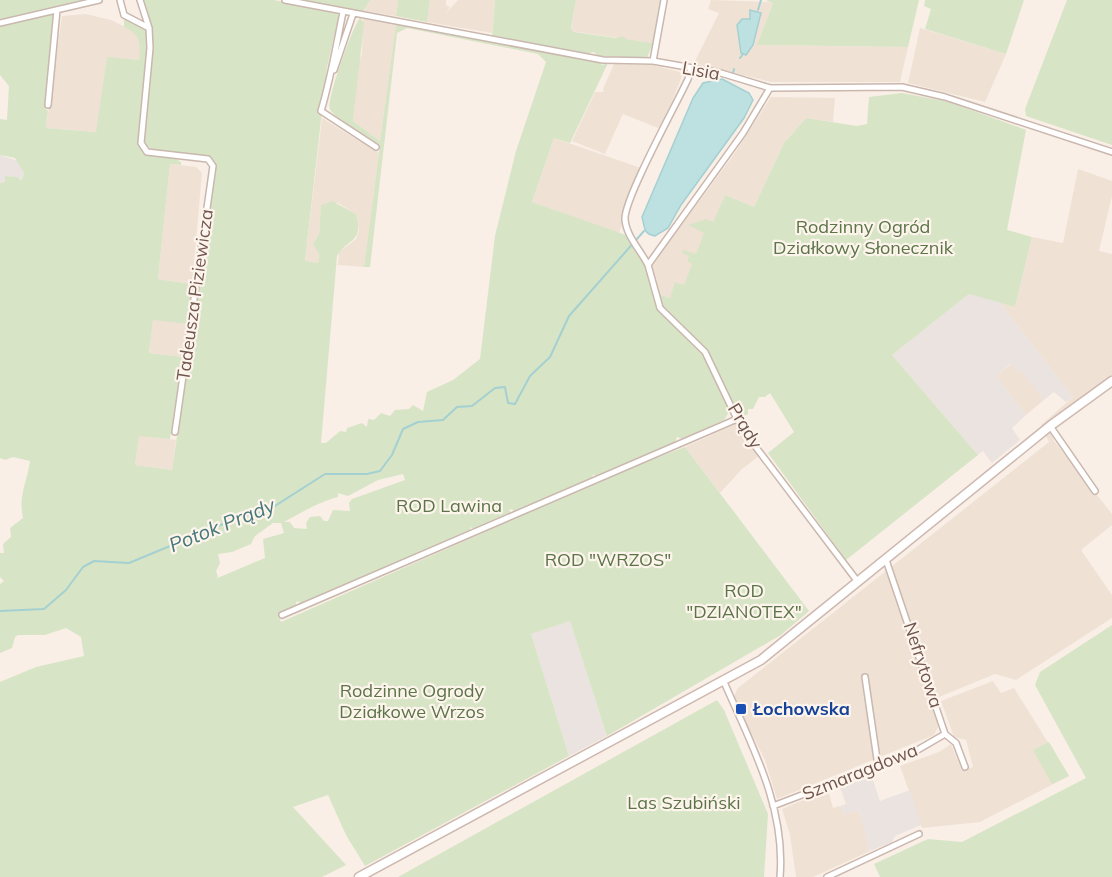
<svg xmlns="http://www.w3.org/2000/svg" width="1112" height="877" font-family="Mulish,sans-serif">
<rect width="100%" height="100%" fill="#f9efe6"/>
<path fill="#f0e1d5" d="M370,0H398L396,16L364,11Z
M430,0H446V5L450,7L445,14L458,0H495L492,33L427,22Z
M576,0H661L653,43L571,31Z
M711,0L773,2L758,45L908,47L900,82H771L694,63L719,13L708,9Z
M86,14L111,20L135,32L141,43L139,60L107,58L97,132L46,128L62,16Z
M363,18L396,24L380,141L353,121L358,63L362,54Z
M920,28L1006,54L985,102L908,83Z
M614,64L652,65L680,72L682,76L663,124L658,128L623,114L605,154L572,141L595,92H604L603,89Z
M771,97L835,98L833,122L806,118L784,143L754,207L725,195L683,293L673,299L661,295L651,266L732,157Z
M322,118L379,153L364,267L338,265L339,252L356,239L359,231L356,214L338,203L321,206L319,234L314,242L319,254L318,263L305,262Z
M554,138L641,168L619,233L532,202Z
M170,164L196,167L202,173L192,284L158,279Z
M1078,169L1112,181V196L1099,251L1112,254V381L1050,426L1054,441L1112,514V525L1081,550L1112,595V618L1016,680L995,674L934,699L941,721L934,735L777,799L765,760L733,698L738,688L1049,442L1041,425L1073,397L999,302L1015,307L1032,237L1063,243Z
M153,319L187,324L183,357L149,353Z
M1011,364L1018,371H1022L1044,400L1026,415L996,376Z
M736,424L760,455L741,470L720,493L685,447Z
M139,435L176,440L172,470L135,465Z
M993,681L1001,693L1014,688L1069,776L980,822L922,828L900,766L939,752L951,744L962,771L973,767L966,740L954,737L941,701Z
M828,790L833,808L840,806L844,815L859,810L870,851L813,877H796L790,835L782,809Z"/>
<path fill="#eae3e0" d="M0,155L18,161L24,173L20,182L18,177L5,176L6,182L0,183Z
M969,294L999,302L1073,397L1066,402L1054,392L1044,400L1022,372L1018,371L1010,364L996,376L1026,415L1012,428L1020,440L992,463L983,451L978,455L892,355Z
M570,621L607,736L569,756L531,634Z
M872,777L880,801L910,790L921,825L895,836L892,842L870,851L859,810L844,815L840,806L846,804L840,787Z"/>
<path fill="#d7e5c6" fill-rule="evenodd" d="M0,0H83L0,20Z
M143,0H274L334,12L297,0H370L363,12H335L339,16L327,67L305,261L318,263L319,254L313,244L319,234L321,205L332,201L356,214C364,244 348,237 337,256L321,443H326L340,431L346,432L347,428L362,423L367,427L368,419L374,420L381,413L390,416L395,410L409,409L413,405L423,411L427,392L453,380L480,359L495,236L516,151L546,62L538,54L407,28L397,33L370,267H364L380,145C370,138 333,118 330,109C326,101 353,25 360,18L364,23L353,121L380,141L396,24L597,61L602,65L608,63L570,143L554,138L532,202L629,236L645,254L648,274L653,276L661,295L670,298L675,282L684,285L692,264L687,261L689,256L682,253L683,250L696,254L704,233L688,225L706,219L713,222L725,195L754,207L784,143L806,118L857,126L867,124L869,97L902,93L949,102L1026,130L1007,230L1032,237L1015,307L969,294L892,355L978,455L846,560L768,453L794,432L770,393L765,397H759L753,409H748V414L738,419L725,385L729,412L724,420L683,439L677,437L675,443L597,477L593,474L592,479L514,512L512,509L509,510L511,513L474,530L471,527L470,531L300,605L299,601L296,602V607L278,615L281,622L623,471L685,447L809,611L781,635L607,736L570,621L531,634L569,756L365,866L346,835L328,795L293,807L346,865L322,877H0V682L36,667L84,656L81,637L66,628L45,635H18L15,637L12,648L0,653V584L4,581L0,577V553H4L3,544L11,537L10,528L23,518C18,495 27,483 30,461L13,457L5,460L0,458V183L5,182V176L18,177L21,181L24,173L15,158L0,155V119L7,120L9,86L0,75V25L51,14L55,16L46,97L45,108L48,111L46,128L96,132L107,57L139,60C141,43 140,34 124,27V19L146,30L148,42L139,145L145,153L176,159L181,162V165L170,164L158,279L191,284L193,270L197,278L187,324L153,320L149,353L183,357L187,334L170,439L139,436L135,465L172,470L209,220L214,167L212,159C191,151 157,161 144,142L153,41ZM403,474L405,480L352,499L349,503L350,511L333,510L328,521H324L320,516L310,517L306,523L307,529L294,528L290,522H284C303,512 316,503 338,497V493L348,496L378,480ZM273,523H281L284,533L263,539L265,558L215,579L218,577L216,571L220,563L218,554L232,552L251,544L255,536Z
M398,0H430L427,22L396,16Z
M495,0H576L571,29L574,32L616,38L623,36L626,39L653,43L647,58L598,56L594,52L583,54L492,37Z
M766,0H919L908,47L757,45L773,3Z
M925,0H1024L1006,54L925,29L931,9L924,6Z
M1067,0H1112V145L1026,116L1025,109Z
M1112,625V877H880L874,864L928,839L962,842L1086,778L1035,685L1040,672Z
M717,700L724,710L768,814L764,877H398Z
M1049,742L1069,776L1052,784L1033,750Z"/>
<path fill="#bde0e1" stroke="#a5d0d1" stroke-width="1.5" d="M750,10L761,13L753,45L746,55L741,53L737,25L742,19H750Z
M722,79L749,93L753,100L744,118L681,205L668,228L655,236C643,234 645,227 642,217L693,98L703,83Z"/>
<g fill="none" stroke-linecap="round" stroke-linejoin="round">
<path stroke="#a5d0d1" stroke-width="2" d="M758,10L761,0
M740,58L743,54
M733,73L734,69
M0,611L44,609L66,590L83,567L94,561L129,563L240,517L267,511L325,474H367L380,471L392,455L403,429L418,422L443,420L457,407L472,406L495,388L505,387L508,403L515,404L530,376L550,357L569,316L644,231"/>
<g stroke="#cab7ae" stroke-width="8">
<path id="street" d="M120,0L124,15L149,28
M140,0L149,28L150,48L141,143L147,152L208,159L213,166L175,432
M285,0L603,60L653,61L721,73L770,88L902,87L945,97L1112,152
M343,12C336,46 331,78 321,111L376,147
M0,23L99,0
M653,61L664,0
M334,70L353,14
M770,88L743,133L648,265L660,308L705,352L737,419L755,446L858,582
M48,105L57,10
M648,265C640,249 626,236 625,219C624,199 677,103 688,79L691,69
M1050,426L1095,491
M886,560L945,734L956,743L965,767
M282,615L737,419
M865,677L878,766
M724,682C751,744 786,807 780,877
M773,806L914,752L945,734
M827,877L919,834"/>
</g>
<g stroke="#ceb8af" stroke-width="11">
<path id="secondary" d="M359,877L761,660L1050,426L1112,381"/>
</g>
<use href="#street" stroke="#fff" stroke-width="5"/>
<use href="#secondary" stroke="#fff" stroke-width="8"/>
</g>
<rect fill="#1a4fb4" stroke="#fdf4ec" stroke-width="2" x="735" y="703" width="12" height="12" rx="3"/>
<g text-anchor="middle" stroke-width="4.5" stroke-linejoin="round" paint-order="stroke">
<g font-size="18" fill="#70564e" stroke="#fdf4ec">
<text transform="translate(701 71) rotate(10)" y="6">Lisia</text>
<text transform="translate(195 295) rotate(-82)" y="6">Tadeusza Piziewicza</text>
<text transform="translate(745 426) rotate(59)" y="6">Prądy</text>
<text transform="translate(923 665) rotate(72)" y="6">Nefrytowa</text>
<text transform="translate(860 772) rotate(-22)" y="6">Szmaragdowa</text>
</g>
<g font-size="18" fill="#5b7448" stroke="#fdf4ec">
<text x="863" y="233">Rodzinny Ogród<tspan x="863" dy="21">Działkowy Słonecznik</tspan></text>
<text x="449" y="512">ROD Lawina</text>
<text x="608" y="566">ROD "WRZOS"</text>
<text x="744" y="597">ROD<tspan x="744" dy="21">"DZIANOTEX"</tspan></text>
<text x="412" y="697">Rodzinne Ogrody<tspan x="412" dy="21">Działkowe Wrzos</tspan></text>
<text x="684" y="809">Las Szubiński</text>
</g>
<g font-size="18" font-weight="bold" fill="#164399" stroke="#fdf4ec" text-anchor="start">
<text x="753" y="715">Łochowska</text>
</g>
<g font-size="20" font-style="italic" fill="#47787a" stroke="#fdf4ec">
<text transform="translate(222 525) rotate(-22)" y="7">Potok Prądy</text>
</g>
</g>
</svg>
